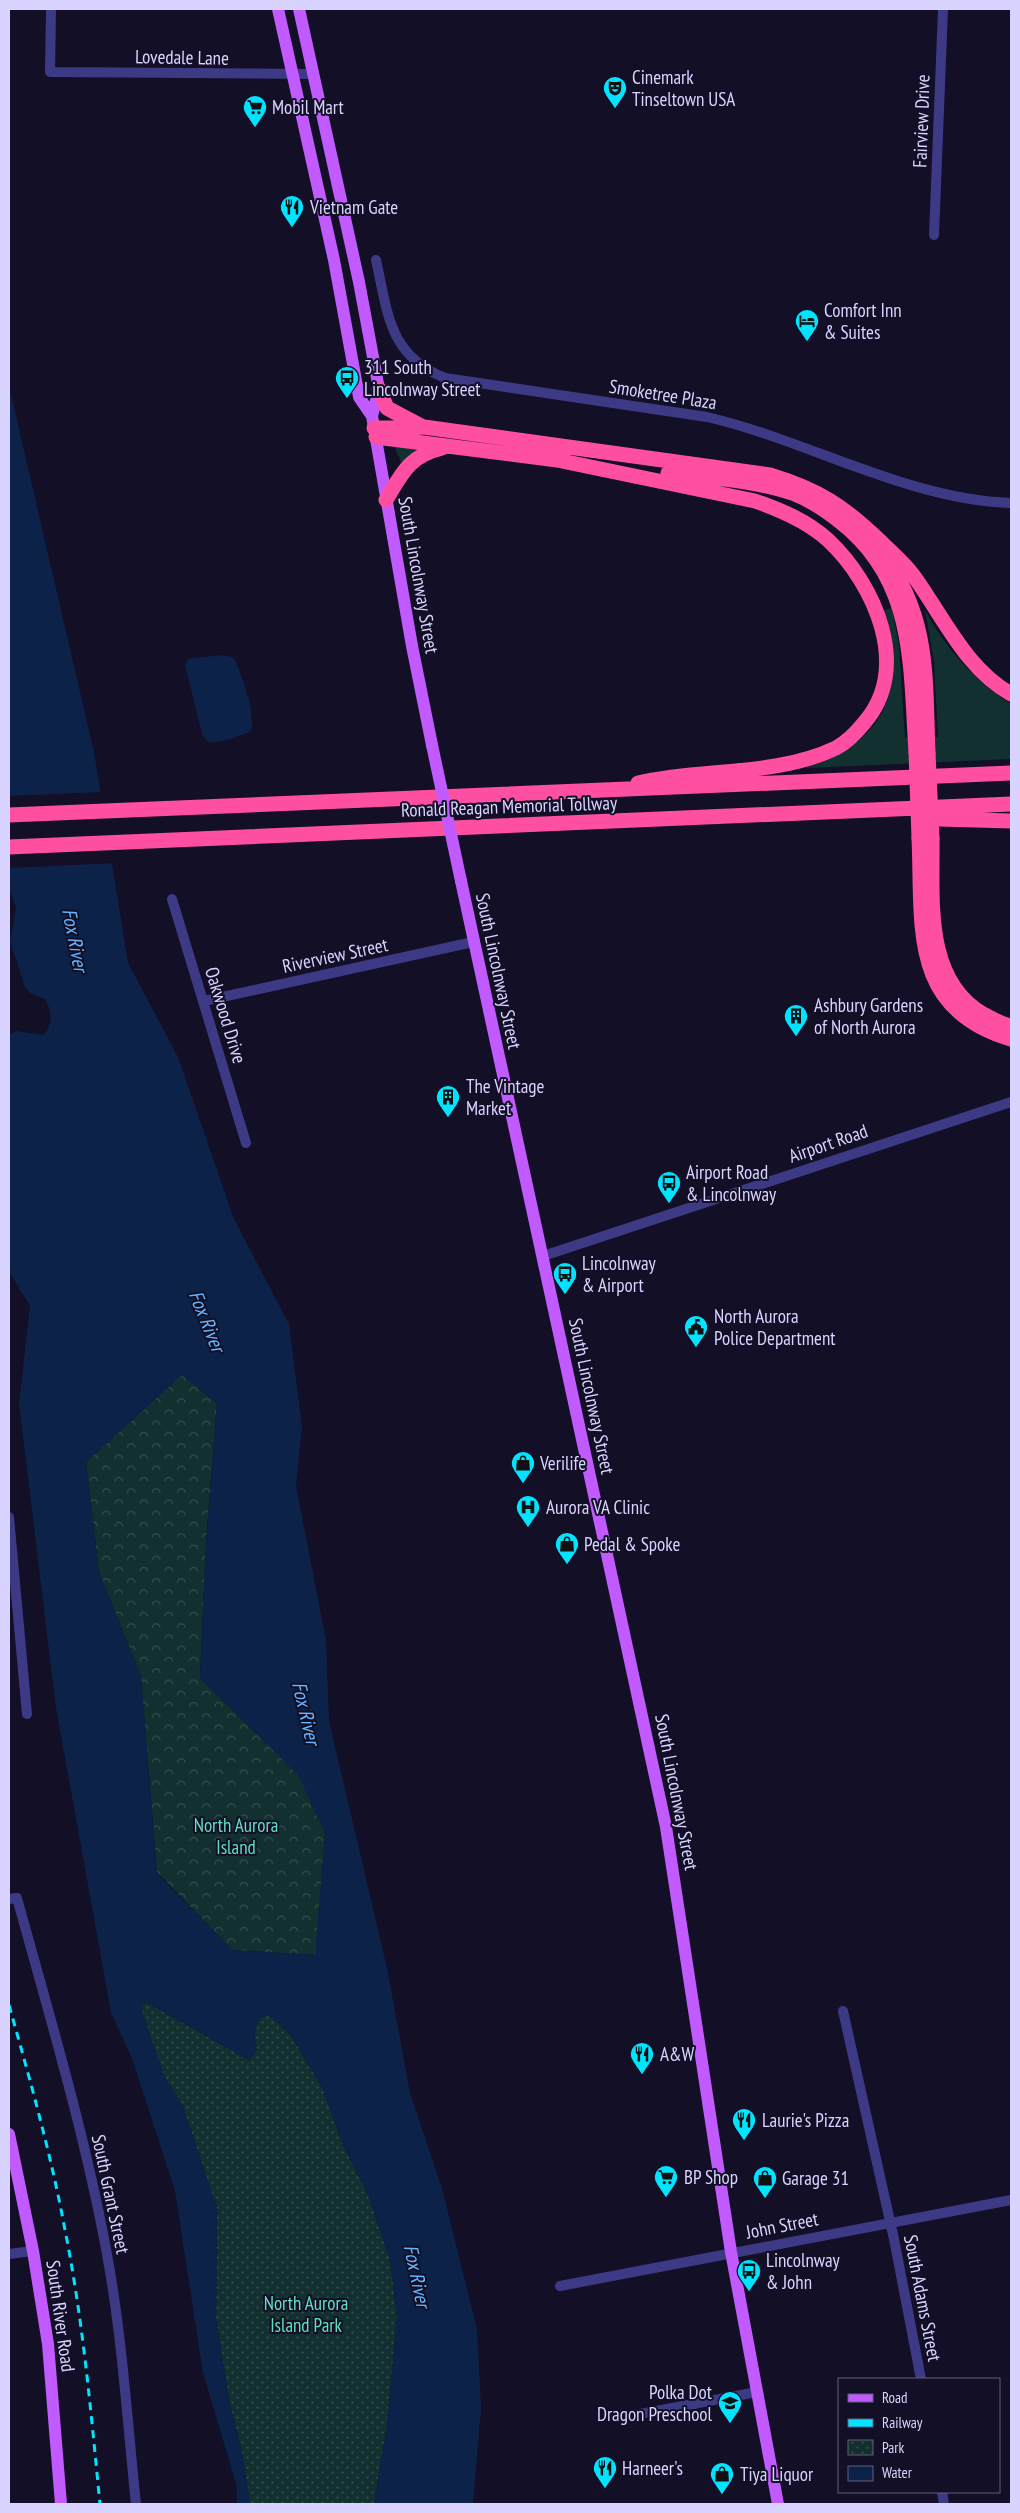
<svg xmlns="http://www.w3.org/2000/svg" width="1020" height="2513" font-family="'PT Sans Narrow',sans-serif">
<defs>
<pattern id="forest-crowns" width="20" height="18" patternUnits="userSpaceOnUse" patternTransform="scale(1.25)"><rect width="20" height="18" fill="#12302f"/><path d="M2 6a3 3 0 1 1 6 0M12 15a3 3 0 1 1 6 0" fill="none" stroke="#344d4e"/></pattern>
<pattern id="park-dots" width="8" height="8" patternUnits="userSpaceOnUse" patternTransform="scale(1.25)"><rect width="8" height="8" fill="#12302f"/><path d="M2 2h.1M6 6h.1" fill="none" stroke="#344d4e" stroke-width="1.8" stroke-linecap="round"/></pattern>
</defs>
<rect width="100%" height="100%" fill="#130f26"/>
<path fill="#12302f" d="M394,445L427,447L402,465Z
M892,608L899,645L905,738L938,737L934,661L925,610C944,646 975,682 1011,704V759L807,768V765C821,759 839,754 852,745C900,714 898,658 884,610Z"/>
<path fill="url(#forest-crowns)" d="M182,1375L217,1403L206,1543L200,1678L299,1775L325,1833L316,1955L232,1950L157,1872L141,1677L99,1572L86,1462Z"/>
<path fill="url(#park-dots)" d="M146,2002L249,2060L257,2050L254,2035L259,2019L268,2014L290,2034L322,2087L344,2147L367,2192L390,2259L397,2317L387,2425L374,2504H250L242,2452L230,2405L216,2319L217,2208L182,2104L165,2079L140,2007Z"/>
<path fill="#0c2248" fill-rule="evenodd" d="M9,386L94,752L128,963L178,1057L234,1219L289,1324L302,1427L296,1486L326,1640L329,1721L387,1968L410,2093L442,2188L477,2330L481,2409L473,2504H374L387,2425L397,2317L390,2259L367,2192L344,2147L322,2087L290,2034L268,2015L259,2019L254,2035L257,2050L249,2060L146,2002L141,2008L165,2079L182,2104L217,2208L216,2319L230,2405L242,2452L250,2504H237V2487L203,2373L175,2191L133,2061L111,2012L56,1708L19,1404L30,1306L9,1272V1034L17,1031L43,1035C54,1023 52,1012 45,999L30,993L25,987L10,941L16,908L9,888ZM182,1375L217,1403L206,1543L200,1678L298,1775L325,1833L315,1955L232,1950L157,1873L141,1677L99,1572L86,1462Z
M224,655L234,658C243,678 253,706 252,727L250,732L228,740L209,743L202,734L185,665L187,660L192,658Z"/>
<path fill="#130f26" d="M103,792L116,863L9,868V796Z"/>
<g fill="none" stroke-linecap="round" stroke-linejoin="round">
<path stroke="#3d3a85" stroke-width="10" d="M51,9L50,72L313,74
M934,235L943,9
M376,260C388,313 388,355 445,378L707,417C807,440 908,500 1011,503
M172,899L246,1143
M204,1001L473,942
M543,1256L1011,1102
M9,1517L27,1714
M9,1899L17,1898C49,2014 84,2131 106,2249C122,2333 127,2419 136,2504
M843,2011L894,2239L921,2379
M9,2254L33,2251
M560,2286L1011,2200
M619,2418L757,2392
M942,2492L944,2504"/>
<path stroke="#c25bff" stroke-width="12" d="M278,9L334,260L359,397L372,416
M299,9L359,282L379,389L372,416L412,646L432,745
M461,881L666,1827L731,2252L778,2504
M9,2134L33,2251L48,2344L61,2504"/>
<path stroke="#ff4fa3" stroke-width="15" d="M379,389L387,408L421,426
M374,428L424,427L770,475C819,490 844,506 881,542C892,553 904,563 913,575C943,616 965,668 1011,694
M376,437L565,461
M557,460L755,501C781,510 807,521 828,540C875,584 912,668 864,723C856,733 847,742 836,748C775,777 702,768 638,783
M668,473C710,478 755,480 795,494C810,500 825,510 838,520C916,579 910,664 916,752
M386,500C402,473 409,456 442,448
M884,556C930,618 925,679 928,753
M9,815L1011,773
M920,815L940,819L1011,821
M919,838C923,925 908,1009 1011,1039
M932,838C933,898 923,979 983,1014C993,1019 1001,1024 1011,1026
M9,847L1011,804"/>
<path stroke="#00e5ff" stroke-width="3" stroke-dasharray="8 6" stroke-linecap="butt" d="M9,2005C30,2080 51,2154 65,2230C83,2320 91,2413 100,2504"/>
<path stroke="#c25bff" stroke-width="12" d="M432,745L461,881"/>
<path stroke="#ff4fa3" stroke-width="15" d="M916,752L919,838
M928,753L932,838"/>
</g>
<defs>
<g id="theatre-pin" transform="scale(1.25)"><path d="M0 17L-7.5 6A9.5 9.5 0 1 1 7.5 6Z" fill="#00e5ff" stroke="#130f26"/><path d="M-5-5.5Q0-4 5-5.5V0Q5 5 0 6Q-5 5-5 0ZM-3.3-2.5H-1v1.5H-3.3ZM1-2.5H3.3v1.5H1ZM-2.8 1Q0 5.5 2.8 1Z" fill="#111"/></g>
<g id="supermarket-pin" transform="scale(1.25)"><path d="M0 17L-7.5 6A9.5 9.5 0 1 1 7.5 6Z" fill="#00e5ff" stroke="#130f26"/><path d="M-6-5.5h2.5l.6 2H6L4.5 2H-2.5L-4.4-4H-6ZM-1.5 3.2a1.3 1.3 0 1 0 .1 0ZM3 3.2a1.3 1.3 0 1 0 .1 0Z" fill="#111"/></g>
<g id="restaurant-pin" transform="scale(1.25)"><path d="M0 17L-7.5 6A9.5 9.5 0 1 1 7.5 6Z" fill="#00e5ff" stroke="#130f26"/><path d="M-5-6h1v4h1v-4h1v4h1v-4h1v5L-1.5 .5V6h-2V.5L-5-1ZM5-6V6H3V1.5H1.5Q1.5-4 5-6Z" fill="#111"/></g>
<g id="hotel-pin" transform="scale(1.25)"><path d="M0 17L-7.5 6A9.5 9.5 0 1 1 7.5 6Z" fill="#00e5ff" stroke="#130f26"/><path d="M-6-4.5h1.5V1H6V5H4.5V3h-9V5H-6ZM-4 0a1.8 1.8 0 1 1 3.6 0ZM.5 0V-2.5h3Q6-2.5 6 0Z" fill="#111"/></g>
<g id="bus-pin" transform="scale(1.25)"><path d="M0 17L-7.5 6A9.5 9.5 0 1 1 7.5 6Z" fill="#00e5ff" stroke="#130f26"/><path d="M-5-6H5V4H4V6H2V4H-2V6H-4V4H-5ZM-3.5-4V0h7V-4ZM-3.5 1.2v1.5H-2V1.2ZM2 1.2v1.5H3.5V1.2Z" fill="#111"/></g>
<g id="building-pin" transform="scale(1.25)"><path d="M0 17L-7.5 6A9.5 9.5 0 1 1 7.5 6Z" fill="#00e5ff" stroke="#130f26"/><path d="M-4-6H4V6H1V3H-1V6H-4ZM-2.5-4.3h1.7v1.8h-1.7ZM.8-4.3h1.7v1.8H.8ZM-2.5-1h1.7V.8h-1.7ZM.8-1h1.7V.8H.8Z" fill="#111"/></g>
<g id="civic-pin" transform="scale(1.25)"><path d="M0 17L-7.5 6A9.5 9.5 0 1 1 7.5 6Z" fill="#00e5ff" stroke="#130f26"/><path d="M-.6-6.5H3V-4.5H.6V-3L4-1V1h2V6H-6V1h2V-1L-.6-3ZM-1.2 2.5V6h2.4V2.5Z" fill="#111"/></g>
<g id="shop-pin" transform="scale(1.25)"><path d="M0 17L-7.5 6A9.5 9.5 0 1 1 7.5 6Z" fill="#00e5ff" stroke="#130f26"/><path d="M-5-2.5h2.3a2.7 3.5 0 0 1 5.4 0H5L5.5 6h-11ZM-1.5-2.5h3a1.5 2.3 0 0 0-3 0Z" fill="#111"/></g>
<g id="hospital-pin" transform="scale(1.25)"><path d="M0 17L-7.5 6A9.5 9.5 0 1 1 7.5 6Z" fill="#00e5ff" stroke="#130f26"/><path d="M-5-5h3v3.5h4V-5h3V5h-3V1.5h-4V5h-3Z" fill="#111"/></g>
<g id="school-pin" transform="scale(1.25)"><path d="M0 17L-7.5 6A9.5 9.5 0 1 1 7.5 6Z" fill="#00e5ff" stroke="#130f26"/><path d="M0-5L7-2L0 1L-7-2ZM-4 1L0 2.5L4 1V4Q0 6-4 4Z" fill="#111"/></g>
</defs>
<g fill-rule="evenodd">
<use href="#theatre-pin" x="615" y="88"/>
<use href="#supermarket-pin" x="255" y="107"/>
<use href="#restaurant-pin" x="292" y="207"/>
<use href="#hotel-pin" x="807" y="321"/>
<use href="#bus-pin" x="347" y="378"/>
<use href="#building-pin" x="796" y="1016"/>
<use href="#building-pin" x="448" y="1097"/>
<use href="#bus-pin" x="669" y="1183"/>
<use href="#bus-pin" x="565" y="1274"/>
<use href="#civic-pin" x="696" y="1327"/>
<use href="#shop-pin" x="523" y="1463"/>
<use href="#hospital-pin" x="528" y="1507"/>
<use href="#shop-pin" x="567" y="1544"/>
<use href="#restaurant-pin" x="642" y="2054"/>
<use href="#restaurant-pin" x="744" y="2120"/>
<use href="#supermarket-pin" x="666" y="2177"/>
<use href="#shop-pin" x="765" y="2178"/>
<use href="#bus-pin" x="749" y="2271"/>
<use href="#school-pin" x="730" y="2403"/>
<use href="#restaurant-pin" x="605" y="2468"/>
<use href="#shop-pin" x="722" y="2474"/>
</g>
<g text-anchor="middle" stroke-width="4" stroke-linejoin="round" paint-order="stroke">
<g font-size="19" fill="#d9d4ff" stroke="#130f26">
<text transform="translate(182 57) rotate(1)" y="7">Lovedale Lane</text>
<text transform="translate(921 121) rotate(-88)" y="7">Fairview Drive</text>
<text transform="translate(663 394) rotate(9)" y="7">Smoketree Plaza</text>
<text transform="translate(419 575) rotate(80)" y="7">South Lincolnway Street</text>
<text transform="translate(509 806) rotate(-2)" y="7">Ronald Reagan Memorial Tollway</text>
<text transform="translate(335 955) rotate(-12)" y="7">Riverview Street</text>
<text transform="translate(499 971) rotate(78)" y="7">South Lincolnway Street</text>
<text transform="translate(226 1015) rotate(73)" y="7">Oakwood Drive</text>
<text transform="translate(828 1143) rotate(-19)" y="7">Airport Road</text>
<text transform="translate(592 1396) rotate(78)" y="7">South Lincolnway Street</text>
<text transform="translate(677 1792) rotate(79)" y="7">South Lincolnway Street</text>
<text transform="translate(111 2194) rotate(78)" y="7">South Grant Street</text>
<text transform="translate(782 2225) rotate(-11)" y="7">John Street</text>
<text transform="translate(923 2298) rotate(79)" y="7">South Adams Street</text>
<text transform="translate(61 2316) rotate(82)" y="7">South River Road</text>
</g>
<g font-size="19" fill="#d9d4ff" stroke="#130f26" text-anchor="start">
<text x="632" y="84">Cinemark<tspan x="632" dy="22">Tinseltown USA</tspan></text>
<text x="272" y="114">Mobil Mart</text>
<text x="310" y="214">Vietnam Gate</text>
<text x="824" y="317">Comfort Inn<tspan x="824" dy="22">&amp; Suites</tspan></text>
<text x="364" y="374">311 South<tspan x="364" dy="22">Lincolnway Street</tspan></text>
<text x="814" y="1012">Ashbury Gardens<tspan x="814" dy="22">of North Aurora</tspan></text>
<text x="466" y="1093">The Vintage<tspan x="466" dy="22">Market</tspan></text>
<text x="686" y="1179">Airport Road<tspan x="686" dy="22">&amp; Lincolnway</tspan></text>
<text x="582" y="1270">Lincolnway<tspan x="582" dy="22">&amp; Airport</tspan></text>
<text x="714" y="1323">North Aurora<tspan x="714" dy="22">Police Department</tspan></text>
<text x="540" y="1470">Verilife</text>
<text x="546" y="1514">Aurora VA Clinic</text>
<text x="584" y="1551">Pedal &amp; Spoke</text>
<text x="660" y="2061">A&amp;W</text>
<text x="762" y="2127">Laurie's Pizza</text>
<text x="684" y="2184">BP Shop</text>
<text x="782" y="2185">Garage 31</text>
<text x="766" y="2267">Lincolnway<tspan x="766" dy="22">&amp; John</tspan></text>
<text x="712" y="2399" text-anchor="end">Polka Dot<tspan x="712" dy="22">Dragon Preschool</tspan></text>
<text x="622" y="2475">Harneer's</text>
<text x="740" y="2481">Tiya Liquor</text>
</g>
<g font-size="19" fill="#5fe0c0" stroke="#130f26">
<text x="236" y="1832">North Aurora<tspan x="236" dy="22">Island</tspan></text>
<text x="306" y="2310">North Aurora<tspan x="306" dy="22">Island Park</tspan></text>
</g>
<g font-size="20" font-style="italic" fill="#62b6ff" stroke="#130f26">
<text transform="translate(75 940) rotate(79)" y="7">Fox River</text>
<text transform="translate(207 1321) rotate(68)" y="7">Fox River</text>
<text transform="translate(306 1713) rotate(77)" y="7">Fox River</text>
<text transform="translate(417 2276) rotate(78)" y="7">Fox River</text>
</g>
</g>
<rect width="1020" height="2513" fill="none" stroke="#d9d4ff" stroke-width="20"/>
<rect x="838" y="2378" width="162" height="115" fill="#130f26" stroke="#625e7d"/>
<rect x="848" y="2394" width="25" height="8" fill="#c25bff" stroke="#625e7d"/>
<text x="882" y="2403" font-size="15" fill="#d9d4ff">Road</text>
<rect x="848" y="2419" width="25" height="8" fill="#00e5ff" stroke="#625e7d"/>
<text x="882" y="2428" font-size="15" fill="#d9d4ff">Railway</text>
<rect x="848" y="2440" width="25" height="15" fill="url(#park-dots)" stroke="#625e7d"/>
<text x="882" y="2453" font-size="15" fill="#d9d4ff">Park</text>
<rect x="848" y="2466" width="25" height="15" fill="#0c2248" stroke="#625e7d"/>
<text x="882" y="2478" font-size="15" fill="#d9d4ff">Water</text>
</svg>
